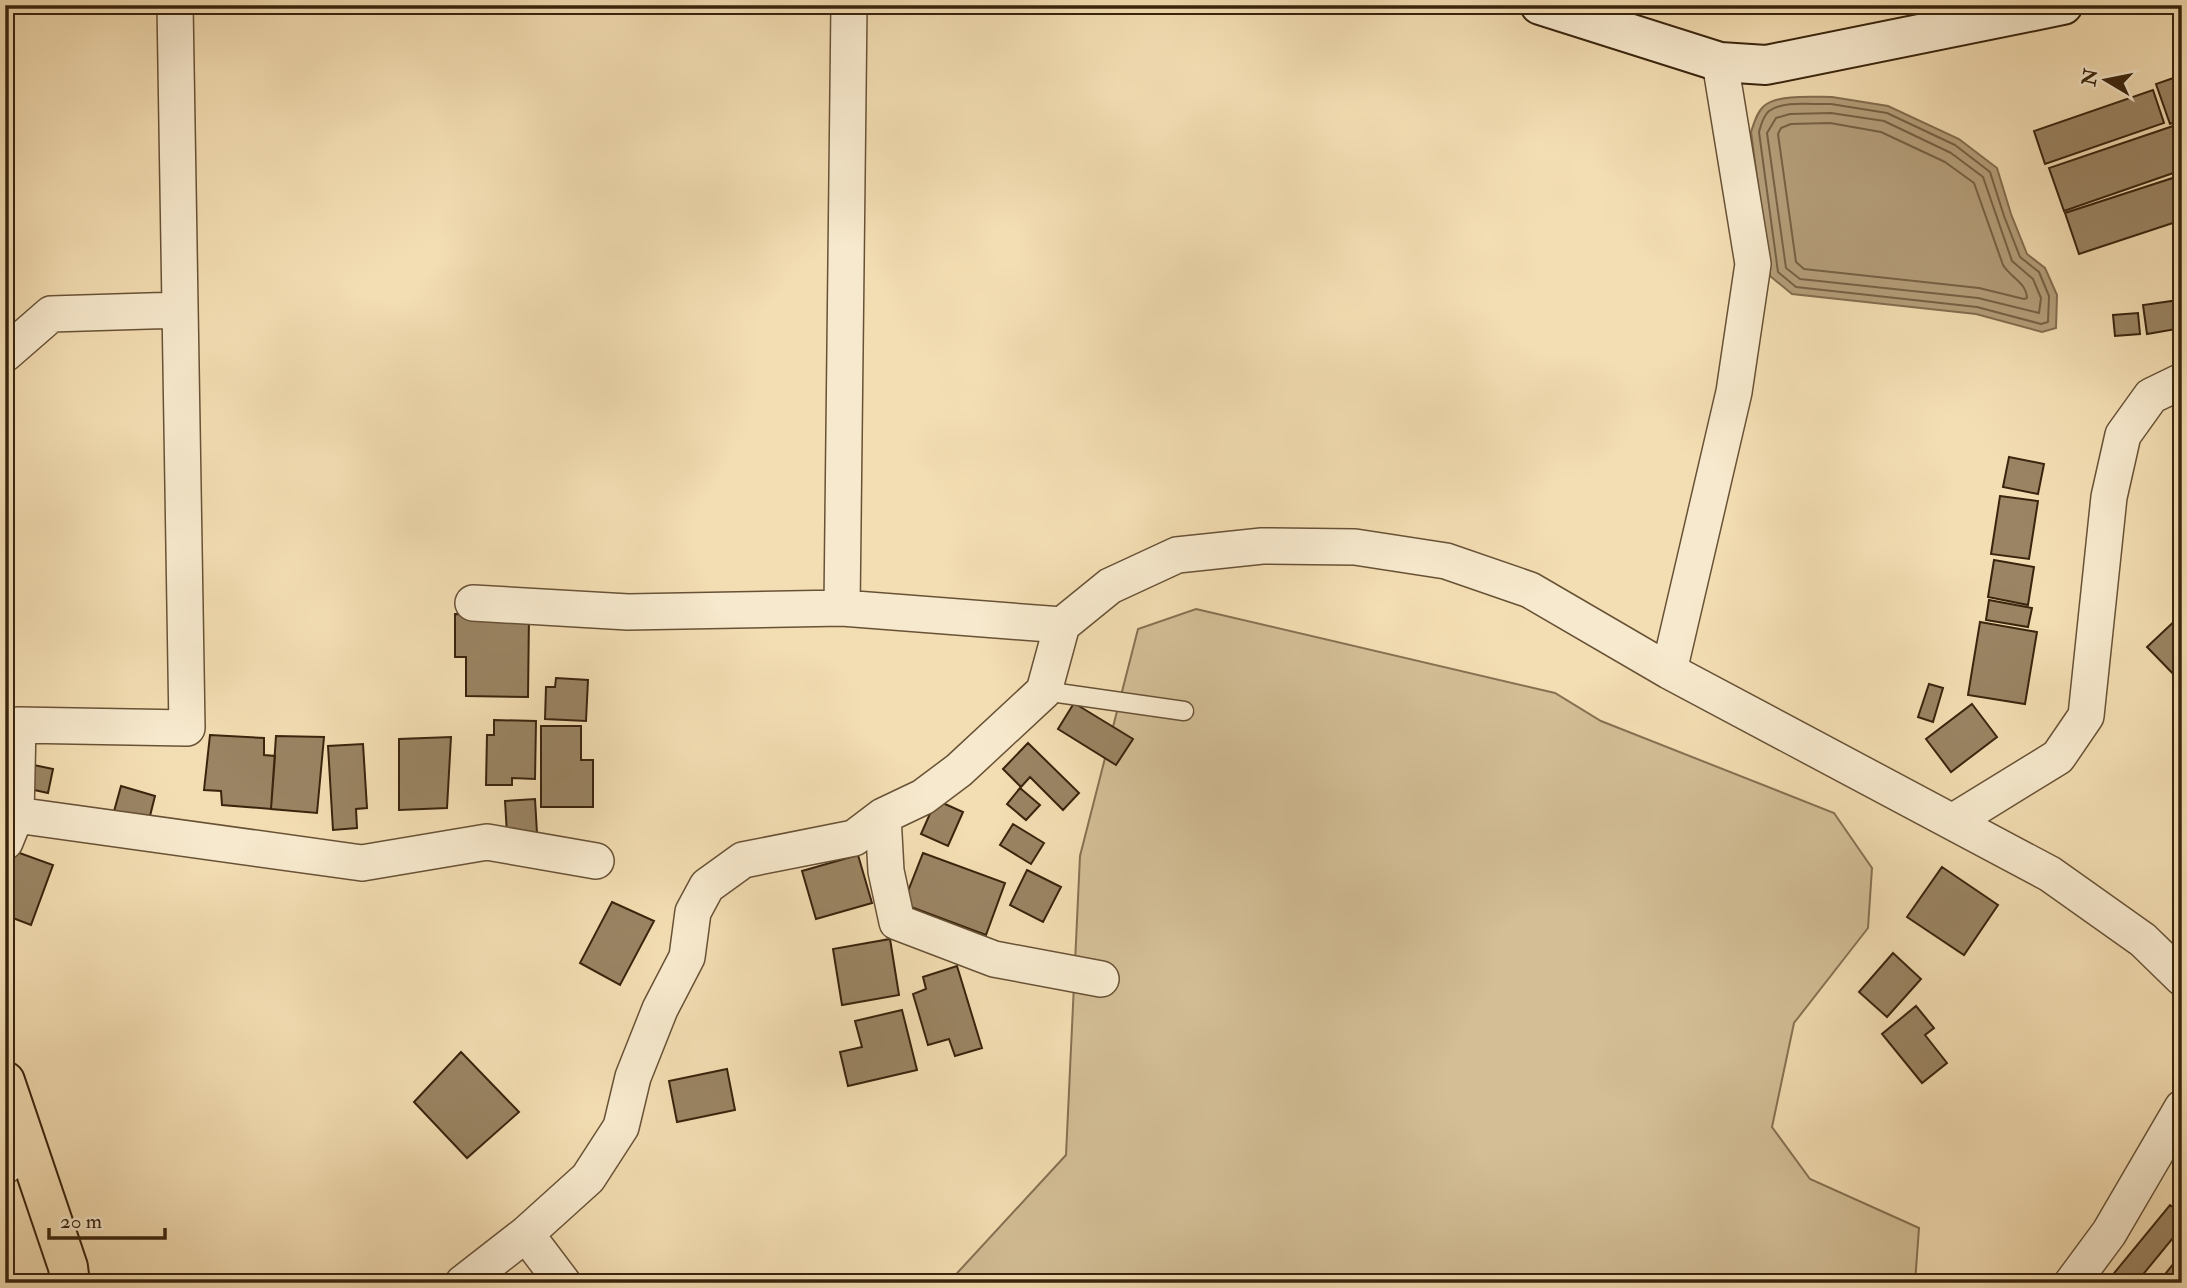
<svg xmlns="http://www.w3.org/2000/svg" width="2187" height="1288" font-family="'IM FELL Double Pica',serif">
<rect width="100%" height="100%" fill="#f3ddb2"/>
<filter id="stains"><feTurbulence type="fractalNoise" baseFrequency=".00286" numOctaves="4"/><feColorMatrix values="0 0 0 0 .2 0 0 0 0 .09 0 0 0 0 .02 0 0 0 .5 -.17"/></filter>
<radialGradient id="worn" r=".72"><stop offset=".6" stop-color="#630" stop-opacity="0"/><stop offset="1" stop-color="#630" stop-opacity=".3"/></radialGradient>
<path fill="#d3be96" stroke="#867152" stroke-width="2" d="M1196,609L1555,693L1601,721L1834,813L1872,868L1868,928L1794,1023L1772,1127L1810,1179L1919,1228L1915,1283H948L1066,1155L1080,856L1138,629Z"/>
<path fill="#b49e7a" stroke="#836d4e" stroke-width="2" d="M1832,97L1888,106L1959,139L1997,168L2011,214L2027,254L2045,268L2057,295L2056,328L2042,332L1976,314L1792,294L1770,276L1751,132C1754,123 1757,112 1764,106C1778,94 1814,97 1832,97Z"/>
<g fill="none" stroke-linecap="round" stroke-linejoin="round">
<path stroke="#766144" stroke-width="2" d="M1831,104L1887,113L1955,145L1990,172L2004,216L2020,257L2039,272L2049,296L2048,322L2041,324L1977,307L1796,287L1778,272L1759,132C1761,125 1763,116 1769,111C1784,100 1813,105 1831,104Z
M1831,113L1884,121L1951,153L1983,177L2012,261L2033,279L2041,298L2039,313L1978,298L1800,279L1786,268L1767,133L1776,118L1790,114Z
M1830,123L1881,132L1945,162L1974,183L2003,265C2011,278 2026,282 2027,298L2024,299L1979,288L1804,269L1796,262L1778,134L1781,128L1791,124Z"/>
</g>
<path fill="#9a8463" stroke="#39240d" stroke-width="2" d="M2182,75V119L2170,124L2156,84Z
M2153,90L2164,123L2045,164L2034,131Z
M2182,123V170L2064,211L2049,168Z
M2182,175V220L2079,254L2065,213Z
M2179,300L2182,328L2147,334L2143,305Z
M2138,313L2140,334L2115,336L2113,315Z
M2009,457L2044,464L2038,494L2003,487Z
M2000,496L2038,501L2029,559L1991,554Z
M1994,560L2034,567L2028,605L1988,597Z
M1989,600L2032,608L2028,627L1986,620Z
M455,614L529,615L528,697L466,696V657H455Z
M2182,614V683L2147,647Z
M1980,622L2037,632L2025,704L1968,695Z
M556,678L588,680L586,721L545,719L546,687H555Z
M1929,684L1943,688L1933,722L1918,717Z
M1074,703L1133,739L1116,765L1058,729Z
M1972,704L1997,737L1951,772L1926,739Z
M494,720L536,721L535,779L512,778V785H486L487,735H494Z
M541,726H581V760H593V807H541Z
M210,735L264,738V755L275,756L271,809L222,805L221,791L204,790Z
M276,736L324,737L317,813L271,809Z
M451,737L447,808L399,810V739Z
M1028,743L1079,793L1063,810L1030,777L1021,787L1003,769Z
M363,744L367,808L356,809L357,828L333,830L328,746Z
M29,764L53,769L48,793L25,788Z
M121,786L155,796L148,824L113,815Z
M1020,788L1040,805L1026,820L1007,804Z
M535,799L537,833L507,834L505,801Z
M936,800L963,812L948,846L921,834Z
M1013,824L1044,843L1031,864L1000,845Z
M14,851L53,865L31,925L5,915V874Z
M923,853L1005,883L986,935L903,904Z
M858,855L872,903L816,919L802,871Z
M1942,867L1998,905L1964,955L1907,917Z
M1027,870L1061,887L1043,922L1010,905Z
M612,902L654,921L620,985L580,963Z
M890,939L899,995L842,1005L833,949Z
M1893,953L1921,979L1887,1017L1859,992Z
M957,966L982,1048L955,1056L949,1039L928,1045L913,994L926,989L923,977Z
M1916,1006L1934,1028L1925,1035L1947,1063L1922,1083L1882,1034Z
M902,1010L917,1070L848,1086L840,1052L862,1047L855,1021Z
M461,1052L519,1112L467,1158L414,1102Z
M727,1069L735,1110L677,1122L669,1081Z
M2170,1205L2182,1214V1227L2136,1283H2106Z
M2182,1253V1283H2158Z"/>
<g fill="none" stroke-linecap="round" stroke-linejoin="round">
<g stroke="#685236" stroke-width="21">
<path id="lane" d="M1044,691L1184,711"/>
</g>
<g stroke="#685236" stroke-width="38">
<path id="street" d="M5,354L51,314L180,310
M473,603L628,612L842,608L1062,625
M842,608L849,5
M1669,671L1734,392L1753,264L1720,62
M16,815L362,863L487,842L596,861
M883,816L886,871L897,922L994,959L1101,979
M1954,821L2058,757L2086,716L2109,497L2123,435L2151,396L2182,381
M5,842L16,815L18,725L187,728L175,5
M5,1166L28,1146
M526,1234L563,1283
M463,1283L526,1234L588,1178L621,1127L633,1077L660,1009L687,957L693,912L707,886L743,860L854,838L883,816L923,797L959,770L1044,691L1062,625L1110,586L1177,555L1262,546L1355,547L1446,561L1530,590L1669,671L2050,874L2143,940L2182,978
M2072,1283L2109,1233L2182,1108"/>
</g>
<g stroke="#39240d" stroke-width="42">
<path id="secondary" d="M1540,5L1720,62L1766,65L2063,5"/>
</g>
<g stroke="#39240d" stroke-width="42">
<path id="highway" d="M5,1081L68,1267L70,1283"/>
</g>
<use href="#lane" stroke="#f7e9cd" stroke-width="18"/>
<use href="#street" stroke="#f7e9cd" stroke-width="35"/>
<use href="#secondary" stroke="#f7e9cd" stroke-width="38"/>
<use href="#highway" stroke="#f3ddb2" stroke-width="38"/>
</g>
<rect width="2187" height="1288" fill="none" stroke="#f3ddb2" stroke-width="28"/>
<rect x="7" y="7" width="2173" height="1274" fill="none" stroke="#39240d" stroke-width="3.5"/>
<rect x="14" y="14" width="2159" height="1260" fill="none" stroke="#39240d" stroke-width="2"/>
<g transform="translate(2106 80) rotate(280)" stroke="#f7e9cd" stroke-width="5" paint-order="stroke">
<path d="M0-5L12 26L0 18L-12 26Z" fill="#39240d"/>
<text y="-10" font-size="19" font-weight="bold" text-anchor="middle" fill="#39240d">N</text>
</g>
<path d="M49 1228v10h116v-10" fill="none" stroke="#39240d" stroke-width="3.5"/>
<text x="60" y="1228" font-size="21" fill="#39240d" stroke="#f7e9cd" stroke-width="5" paint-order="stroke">20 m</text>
<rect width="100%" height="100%" filter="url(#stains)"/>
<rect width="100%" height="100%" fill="url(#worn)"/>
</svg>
